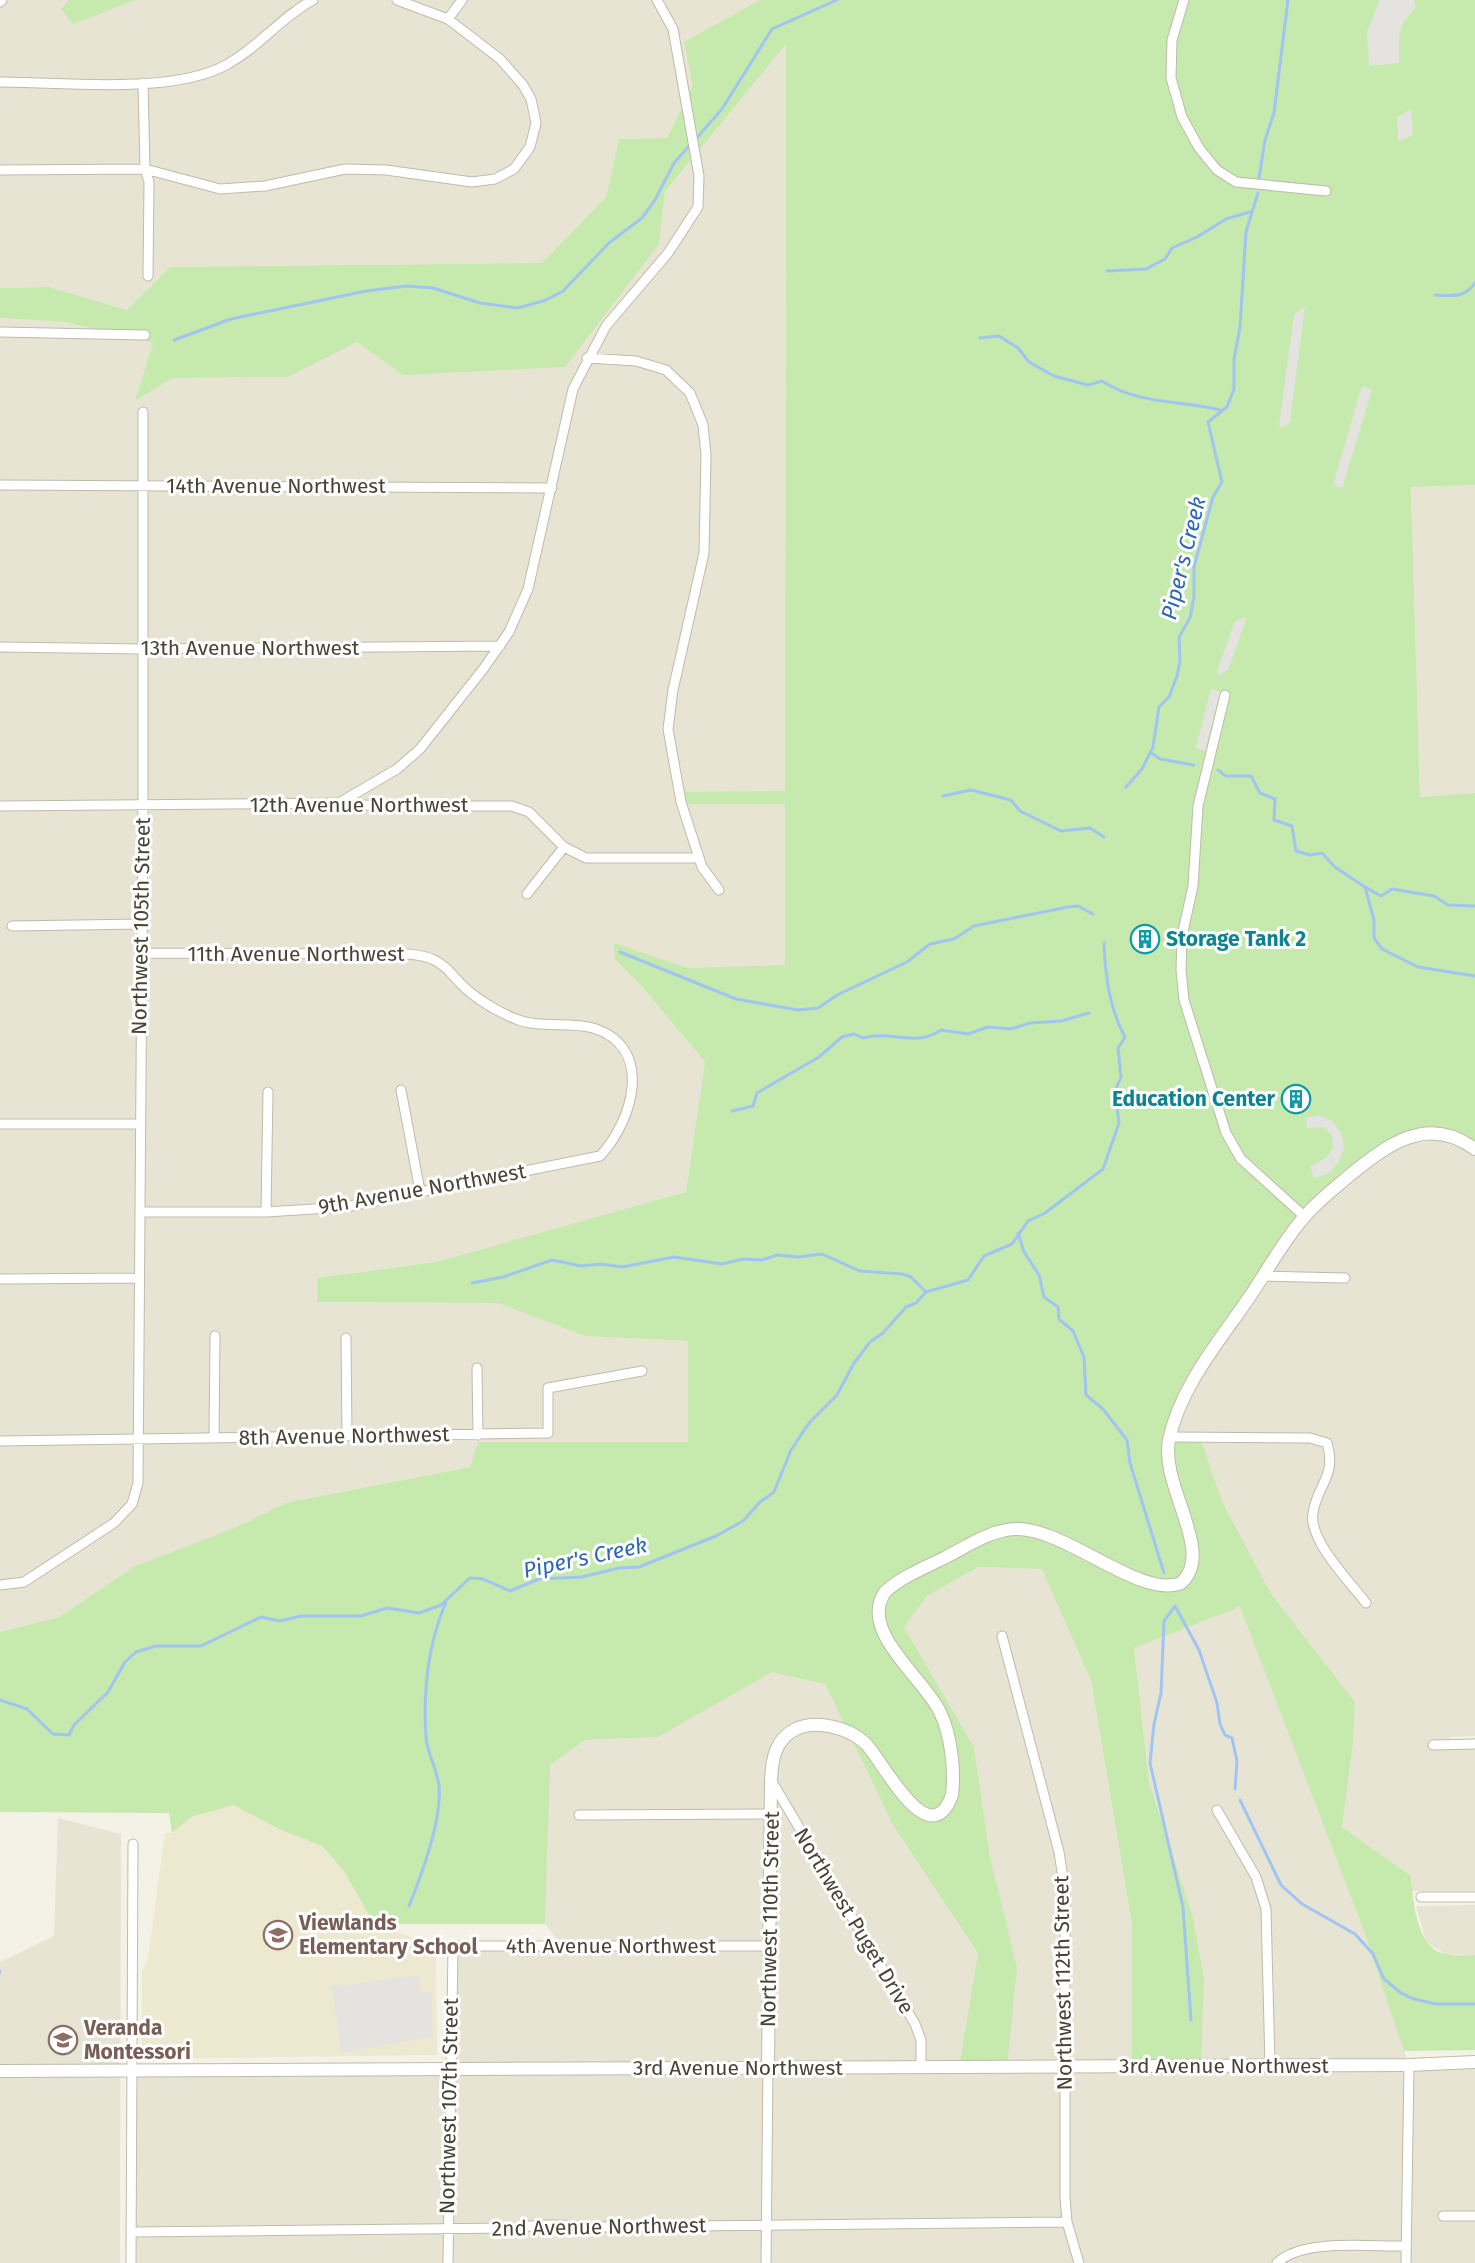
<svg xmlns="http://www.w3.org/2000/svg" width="1475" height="2263" font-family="'Fira Sans',sans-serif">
<rect width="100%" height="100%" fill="#f4f2e7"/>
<path fill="#e8e4d4" d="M0,0H760L693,85L667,138L619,139L606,197L542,263L170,267L127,310L49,287L0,288Z
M786,43L785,792H684L688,804H785V966L688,968L615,944V960L638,982L705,1062L687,1192L436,1262L318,1278L317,1302L498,1303L585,1336L688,1341V1442H478L470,1467L285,1503L234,1528L135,1566L59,1617L0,1632V318L65,322L153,343L135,401L173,378L288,377L357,342L403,375L659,244L665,193Z
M1475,485V793L1420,798L1411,487Z
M1449,1135L1475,1142V1736L1450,1737V1747H1475V1891H1412L1411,1876L1342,1827L1353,1744L1355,1702L1271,1595L1222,1501L1200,1437H1170L1180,1409L1304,1216L1388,1146Z
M980,1567L1042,1569L1091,1681L1132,1924L1133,2066L1204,1978L1193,1917L1149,1782L1134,1648L1240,1607L1362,1926L1409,2065H1475V2263H131L132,2071L449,2069L451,1946H562L545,1924L549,1765L585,1740L658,1737L772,1671L825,1684L893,1825L978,1953L959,2067H1006L990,1857L974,1747L904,1627L927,1596Z
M58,1818L121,1834L120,2263H0V1962L54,1936Z
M1475,1905V1955L1445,1954L1426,1942L1416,1906Z"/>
<path fill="#ede9d0" d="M233,1805L283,1831L322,1846L344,1871L374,1924L436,1946L437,2055L142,2059V1972L148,1958L165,1833H172L191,1817Z"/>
<path fill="#c6e9ae" d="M69,0H135L73,24L61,9Z
M760,0H1475V485L1411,487L1420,797L1475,793V1142L1449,1135H1415L1325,1196L1200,1369L1170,1437H1200L1222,1501L1271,1594L1355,1702L1353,1744L1342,1827L1411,1876C1413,1900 1416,1949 1446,1954C1455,1956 1466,1955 1475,1955V2050L1404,2051L1362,1926L1240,1607L1134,1648L1149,1782L1193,1917L1204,1978L1201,2066H1132V1924L1091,1681L1042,1569L979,1567L927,1596L904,1627L974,1747L990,1857L1017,1967L1007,2067H959L978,1953L893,1825L825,1684L772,1672L658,1737L585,1740L550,1765L545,1924H374L344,1871L322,1846L283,1831L233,1805L191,1817L172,1833L169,1813L0,1812V1632L59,1617L135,1566L234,1528L285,1503L470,1467L478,1442H688V1341L585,1336L498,1303L317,1302V1278L436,1262L686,1192L705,1062L638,982L615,960L614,943L688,968L785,965V804H688L683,792L785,791L786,44L665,192L659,244L565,367L403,375L357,342L288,377L173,378L135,401L153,343L65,322L0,318V288L49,287L127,310L170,267L542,263L606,197L619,139L667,138L693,85L684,42Z"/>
<path fill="#e5e3df" d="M1380,0H1414L1416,7L1403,23L1399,37V63L1369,66L1367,32Z
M1411,109L1413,135L1398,141L1397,117Z
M1305,306L1290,422L1282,428L1279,425L1294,315Z
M1362,386L1372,390L1342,488L1333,485Z
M1247,617L1228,670L1219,675L1217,671L1235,621Z
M1211,689L1220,692L1205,751L1196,748Z
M1319,1115L1332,1121L1341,1132L1344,1148L1338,1163L1328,1174L1314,1178L1310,1166L1326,1158L1333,1148L1332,1135L1323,1127L1307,1128L1306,1118Z
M419,1975L421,1993L432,1991V2037L341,2053L332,1987Z"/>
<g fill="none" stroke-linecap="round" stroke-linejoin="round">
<path stroke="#a1c5f2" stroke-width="3" d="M695,140L722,109L772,29L837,0
M1259,178L1265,140L1274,113L1288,0
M1107,271L1146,269L1165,259L1172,248L1197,237L1226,219L1250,212
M1435,295C1452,296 1465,298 1475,283
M980,338L999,336L1018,348L1029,362L1054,376L1088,385L1102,381C1139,405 1180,400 1220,410
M174,340L231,319L366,291L407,286L433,288L480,303L518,308L546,300L563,291L609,243L642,218L655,200L674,163L690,145
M1151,753L1160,759L1194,765
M1218,770L1226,776H1251L1260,793L1275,799L1274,820L1292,826L1296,851L1310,855L1322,853L1335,867L1365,887L1374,920V938L1382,949L1418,967L1475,976
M1126,787L1142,769L1153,747L1159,707L1169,697L1177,676L1180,662L1179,637L1190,618L1194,597V567L1213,497L1222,482L1208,422L1227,407L1234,389V360L1240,327L1246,232L1258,193
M943,796L971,790L1011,800L1020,811L1061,831L1090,828L1104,837
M1365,887L1381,896L1392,889L1434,896L1448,905L1475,906
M620,952L736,999L798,1010L818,1008L837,995L907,962L930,944L954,939L974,926L1068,907L1078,906L1093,914
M732,1111L753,1106L757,1093L819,1057L842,1037L854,1034L863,1038C892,1030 915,1048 941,1030L968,1034L988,1027L1011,1029L1030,1023L1061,1021L1089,1013
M1018,1233L1024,1252L1039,1275L1044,1297L1058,1307L1059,1319L1073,1331L1084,1357L1086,1395L1103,1409L1127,1440L1130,1463L1164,1573
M472,1283L503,1277L552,1260L581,1266L601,1264L622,1267L674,1257L722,1264L743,1259L762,1260L777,1255L798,1257L822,1254L860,1271L902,1274L911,1277L926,1292
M0,1700L27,1709L53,1734L69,1735L74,1725L108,1692L125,1662L136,1652L156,1646H201L261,1617L280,1621L301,1616H361L387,1608L419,1613L441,1605L470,1578L483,1579L510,1591L539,1579L582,1577L619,1568L639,1567L716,1536L743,1521L760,1502L774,1492L791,1450L809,1423L837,1395L854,1363L870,1342L883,1333L906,1307L916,1303L926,1292L968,1280L984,1256L1012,1244L1028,1221L1045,1213L1103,1169L1119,1123L1115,1091L1121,1077L1118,1048L1125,1037C1110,1010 1105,974 1104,943
M1240,1800L1281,1885L1302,1904L1355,1934L1373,1954L1384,1979L1401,1993L1414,1999L1436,2004H1475
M409,1906C422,1874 442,1820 439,1786C437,1769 427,1753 426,1737C423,1691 428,1644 446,1602
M0,1971V1972
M1191,2020L1183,1907L1150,1763L1154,1724L1161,1693L1164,1621L1175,1606L1199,1650L1217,1703L1220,1724L1225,1735L1232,1738L1237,1761L1235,1789"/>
<g stroke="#bfbba9" stroke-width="11">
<path id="minor" d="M1184,0L1172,40L1171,78L1182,117L1199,148L1217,170L1236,182L1326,191
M0,2L2,0
M448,19L462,0
M0,82C63,82 171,95 226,65C258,48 281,17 313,0
M143,83L145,169L149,182L148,276
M0,170L145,169L220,189L265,186L345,169L386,170L472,182L495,179L514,169L530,147L536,123L531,99L523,85L500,59L448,19L397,0
M0,332L145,335
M587,358L636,361L666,370L690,393L703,425L706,455L704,553L673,690L668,729L681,802L702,867L719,890
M0,485L552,488
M0,647L143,649L500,646
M1225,695L1198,806L1193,886L1182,936L1181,970L1184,1000L1226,1133L1241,1159L1304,1216
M339,803L397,769L420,749L484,668L509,632L528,589L573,389L606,326L668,253L698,207L699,176L673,29L657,0
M0,806L339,803L377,806H512L529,812L564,847L586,858H699
M527,894L564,847
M12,926L142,924
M401,1090L420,1191
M0,1124H139
M141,1212H266L345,1207L600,1156C633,1121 655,1047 593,1028C568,1021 540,1029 516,1019C498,1012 476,999 462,985C453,976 445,964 432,959C425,956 416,955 409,954L141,953
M266,1212L268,1092
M1264,1276L1345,1278
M0,1279L139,1278
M346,1338L347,1436
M477,1368L478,1435
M1170,1437L1310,1438L1327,1443C1337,1476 1317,1485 1313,1513C1308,1540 1351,1583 1366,1603
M214,1438L215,1336
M0,1441L548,1433V1388L642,1371
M0,1585L24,1582L114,1523L132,1504L138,1483L143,806V412
M1002,1636L1059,1852L1065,1891V2197L1067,2222L1079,2263
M1433,1745L1475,1744
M771,1780L915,2024L921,2040V2067
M1217,1810L1256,1877L1266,1909L1270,2065
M579,1815L771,1814
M1421,1897H1475
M1443,2216H1475
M131,2232L518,2228C549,2222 576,2227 606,2227C635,2228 661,2223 690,2226L1067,2222
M131,2263L133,1844
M448,2263L453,1949L458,1946H769
M766,2263L768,2067
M1277,2263C1302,2238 1371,2247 1406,2246
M1406,2263L1409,2065"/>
</g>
<g stroke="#bfbba9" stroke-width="14">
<path id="tertiary" d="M768,2067L771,1780C772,1759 775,1739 796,1729C816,1719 849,1728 865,1743C881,1757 929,1858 952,1795C955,1769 951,1735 940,1712C924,1678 858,1631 885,1592C901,1577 924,1568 944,1558C966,1547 990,1530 1015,1529C1065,1527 1141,1600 1181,1583C1216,1552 1160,1487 1169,1440C1180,1388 1217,1344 1246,1302C1266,1274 1283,1240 1306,1215C1319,1200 1335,1188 1350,1175C1388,1144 1428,1114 1475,1149
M0,2071L1409,2065L1475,2062"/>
</g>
<use href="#minor" stroke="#fff" stroke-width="9"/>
<use href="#tertiary" stroke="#fff" stroke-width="12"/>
</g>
<defs>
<g id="building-ring" transform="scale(1.5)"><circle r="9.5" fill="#fff" stroke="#0f9aa8" stroke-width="1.5"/><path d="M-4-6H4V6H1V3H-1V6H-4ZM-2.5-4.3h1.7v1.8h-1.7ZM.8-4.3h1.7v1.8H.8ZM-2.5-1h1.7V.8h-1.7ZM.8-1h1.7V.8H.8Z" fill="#0f9aa8"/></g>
<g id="school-ring" transform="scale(1.5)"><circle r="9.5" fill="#fff" stroke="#8d6e63" stroke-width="1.5"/><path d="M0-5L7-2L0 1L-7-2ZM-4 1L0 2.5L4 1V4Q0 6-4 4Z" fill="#8d6e63"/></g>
</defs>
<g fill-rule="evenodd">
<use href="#building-ring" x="1145" y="939"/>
<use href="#building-ring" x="1296" y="1099"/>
<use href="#school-ring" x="278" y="1935"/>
<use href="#school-ring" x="63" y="2040"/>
</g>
<g text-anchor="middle" stroke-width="6" stroke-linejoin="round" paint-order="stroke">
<g font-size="21" fill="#474335" stroke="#fff">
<text x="276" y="493">14th Avenue Northwest</text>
<text x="250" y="655">13th Avenue Northwest</text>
<text x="359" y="812">12th Avenue Northwest</text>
<text transform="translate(141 926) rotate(-89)" y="7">Northwest 105th Street</text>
<text x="296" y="961">11th Avenue Northwest</text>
<text transform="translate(422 1189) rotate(-10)" y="7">9th Avenue Northwest</text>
<text transform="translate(344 1436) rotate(-1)" y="7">8th Avenue Northwest</text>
<text transform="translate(770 1919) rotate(-89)" y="7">Northwest 110th Street</text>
<text transform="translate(854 1921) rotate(59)" y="7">Northwest Puget Drive</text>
<text x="611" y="1953">4th Avenue Northwest</text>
<text transform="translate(1063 1983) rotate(-91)" y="7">Northwest 112th Street</text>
<text x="1224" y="2073">3rd Avenue Northwest</text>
<text x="738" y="2075">3rd Avenue Northwest</text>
<text transform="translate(449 2106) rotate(-89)" y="7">Northwest 107th Street</text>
<text transform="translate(599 2227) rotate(-1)" y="7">2nd Avenue Northwest</text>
</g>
<g font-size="21" font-weight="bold" fill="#0d838f" stroke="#fff" text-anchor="start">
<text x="1166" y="946">Storage Tank 2</text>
<text x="1275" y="1106" text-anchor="end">Education Center</text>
</g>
<g font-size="21" font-weight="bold" fill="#785e54" stroke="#fff" text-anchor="start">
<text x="299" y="1930">Viewlands<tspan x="299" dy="24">Elementary School</tspan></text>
<text x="84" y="2035">Veranda<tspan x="84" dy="24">Montessori</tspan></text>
</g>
<g font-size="22" font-style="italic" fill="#2c67b6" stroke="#fff">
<text transform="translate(1183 558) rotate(-76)" y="8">Piper's Creek</text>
<text transform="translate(585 1557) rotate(-12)" y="8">Piper's Creek</text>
</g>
</g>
</svg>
